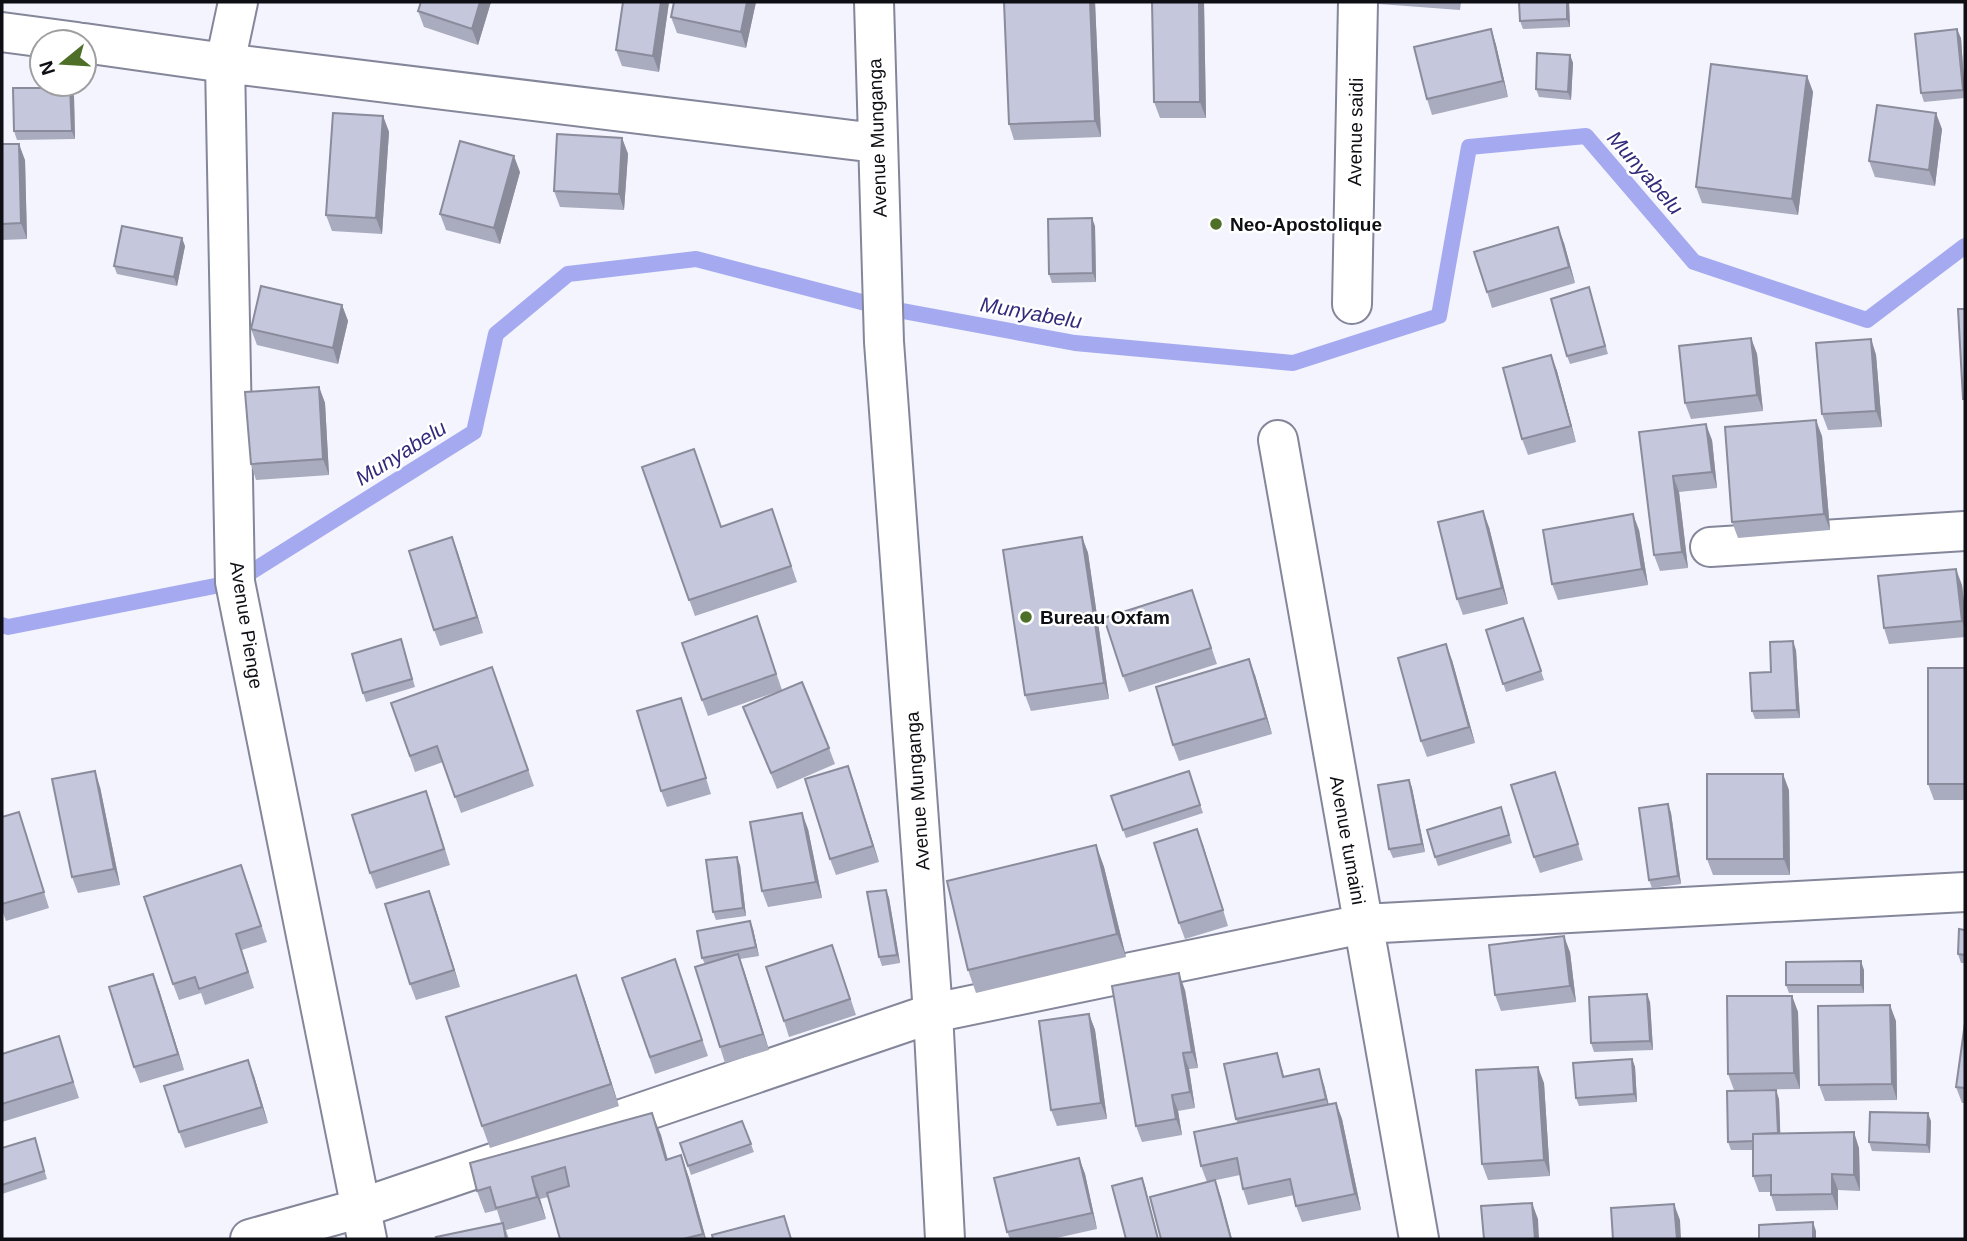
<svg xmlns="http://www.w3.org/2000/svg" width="1967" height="1241" font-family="Helvetica,sans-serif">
<rect width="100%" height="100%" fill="#f3f4fd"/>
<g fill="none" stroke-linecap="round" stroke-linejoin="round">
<path stroke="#a5aaf0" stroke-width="16" d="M2,625L8,627L235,582L474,432L496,334L568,274L696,259L881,307L1075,343L1293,363L1439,316L1469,147L1586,136L1694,262L1867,320L1965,246"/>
<g stroke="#84869a" stroke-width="42">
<path id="minor" d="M238,2L225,63L235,582L367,1239
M874,2L884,342L933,1013L945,1239
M2,32L77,42
M84,43L225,63L876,143
M1352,304L1358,2
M1278,440L1419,1239
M1710,547L1965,531
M250,1239L361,1208L933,1013L1363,924L1965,892"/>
</g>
<use href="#minor" stroke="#fff" stroke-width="38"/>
</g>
<path fill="#a9abbe" d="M491,2L478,45L424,27L418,11Z
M669,2L659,72L622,66L616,50Z
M756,2L746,48L677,33L671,17Z
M1004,2H1095L1101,137L1014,140L1009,124Z
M1204,2L1206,118H1160L1154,102Z
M1379,2H1461L1460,10L1379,4Z
M1569,2L1570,27L1523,29L1520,21Z
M1491,29L1496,45L1508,97L1432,115L1427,99Z
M1961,38L1965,98L1924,102L1921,93Z
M1570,55L1573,63L1571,100L1539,97L1536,89Z
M1807,76L1813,92L1798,215L1702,203L1696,187Z
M70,88L74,96L75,139L17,140L14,131Z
M383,116L389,132L382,234L332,231L326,215Z
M1942,129L1935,186L1875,177L1869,161Z
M622,138L628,154L624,210L560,207L554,191Z
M2,144L25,160L27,239L2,240Z
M520,172L500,244L446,230L440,214Z
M1095,226L1096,282L1052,283L1049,274Z
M1564,243L1575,283L1492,308L1487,292Z
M185,246L177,286L117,274L114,266Z
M1589,287L1608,354L1570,364L1567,356Z
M342,305L348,321L338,364L257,345L251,329Z
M1751,338L1757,354L1763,411L1691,419L1685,403Z
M1871,339L1876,355L1882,427L1828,430L1822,414Z
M1551,355L1557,371L1576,442L1528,455L1522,439Z
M319,387L325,403L329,475L256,480L251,464Z
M1639,432L1712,440L1717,488L1679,492L1688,568L1660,571L1654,555Z
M1822,436L1830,530L1738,538L1732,522Z
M642,467L721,527L772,509L797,582L695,616Z
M1489,527L1508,604L1463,615L1457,599Z
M1639,530L1648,585L1558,600L1552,584Z
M452,537L483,633L440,646L434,630Z
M1082,537L1088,553L1109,699L1031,711L1025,695Z
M1962,585L1965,612V637L1889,644L1884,628Z
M1192,590L1217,664L1129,692L1123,676Z
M757,616L782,690L708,716L702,700Z
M1523,618L1544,680L1506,692L1486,630Z
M404,648L415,687L366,702L363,693Z
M1796,650L1800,718L1755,719L1752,711L1771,672Z
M1452,660L1475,743L1427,757L1421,741Z
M492,667L534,786L461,813L443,762L415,772L391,703Z
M1965,668V800H1934L1928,784Z
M1255,675L1272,734L1179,761L1173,745Z
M743,707L829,748L835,764L777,789Z
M686,714L711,794L667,807L661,791Z
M848,766L879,862L836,875L830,859Z
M1189,771L1203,813L1126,838L1111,796Z
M1555,772L1583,860L1540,873L1534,857Z
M1409,780L1412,788L1425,852L1393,858L1389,849Z
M100,787L120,885L78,893L72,877Z
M1789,790L1790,875H1713L1707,859Z
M1668,804L1671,813L1681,884L1652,888L1649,880Z
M432,807L450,865L376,889L370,873Z
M19,812L49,908L6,921L2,910V817Z
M1504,816L1512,843L1438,866L1435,857Z
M808,829L822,898L768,907L762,891Z
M1096,845L1104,867L1126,957L976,993L968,970Z
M1203,845L1228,926L1185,939L1179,923Z
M740,865L746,916L716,920L713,912Z
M247,881L267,942L242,950L254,988L205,1005L201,993L179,1000L173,984Z
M886,890L889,898L900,963L882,966L879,957Z
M435,907L460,987L416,1000L410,984Z
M753,929L759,956L740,959L769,1050L725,1063L720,1047L705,964L702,958Z
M1965,930V963H1961L1958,954Z
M1570,952L1576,1002L1501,1011L1495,995Z
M675,959L708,1056L655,1074L622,978Z
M838,961L856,1015L789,1037L784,1021Z
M1864,970V993H1789L1786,985Z
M159,990L184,1070L140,1083L134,1067Z
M1185,990L1198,1068L1189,1069L1195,1108L1178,1111L1182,1135L1142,1142L1136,1126Z
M1792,996L1798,1012L1800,1089L1734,1090L1728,1074Z
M584,997L619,1106L490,1148L482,1126Z
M1650,1002L1653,1050L1594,1052L1591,1043Z
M1089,1014L1095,1030L1107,1119L1057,1126L1051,1110Z
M1896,1021L1897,1100L1825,1101L1819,1085Z
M1965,1023V1103H1962L1956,1087Z
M64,1052L79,1098L2,1122V1054Z
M1632,1059L1635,1067L1637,1102L1579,1106L1576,1098Z
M1282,1069L1284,1077L1324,1085L1329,1105L1336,1103L1342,1119L1361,1210L1302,1222L1296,1206L1294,1195L1248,1205L1243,1189L1240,1175L1207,1182L1201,1166L1238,1124L1236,1119Z
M254,1076L268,1123L185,1148L179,1132Z
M1544,1083L1550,1176L1488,1180L1482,1164Z
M1779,1099L1780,1133L1859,1148L1860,1191L1838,1190V1210L1776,1211L1771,1195V1192H1759L1753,1176V1150H1731L1728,1142Z
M652,1113L667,1159L681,1155L689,1178L706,1239H560L548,1197L540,1199L546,1219L506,1230L509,1239H506L497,1210L485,1213L477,1191Z
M742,1121L754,1152L691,1175L680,1143Z
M1931,1121L1930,1153L1872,1151L1869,1142Z
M35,1138L47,1179L2,1194V1148Z
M1079,1158L1085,1174L1097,1229L1052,1239H1010L1007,1232Z"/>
<path fill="#8a8b9b" d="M480,2H491L478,45L472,29Z
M661,2H669L659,72L653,56Z
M747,2H756L746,48L741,32Z
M1090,2H1095L1101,137L1095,121Z
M1199,2H1204L1206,118L1200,102Z
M1567,2H1569L1570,27L1567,19Z
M1491,29L1496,45L1508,97L1503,81Z
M1957,29L1961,38L1965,96L1963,90Z
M1570,55L1573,63L1571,100L1568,92Z
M1807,76L1813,92L1798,215L1792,199Z
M70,88L74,96L75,139L72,131Z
M1936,113L1942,129L1935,186L1929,170Z
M383,116L389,132L382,234L376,218Z
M622,138L628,154L624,210L619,194Z
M19,144L25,160L27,239L21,223Z
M514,156L520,172L500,244L494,228Z
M1092,218L1095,226L1096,282L1093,273Z
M1558,227L1564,243L1575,283L1569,267Z
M182,238L185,246L177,286L174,277Z
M342,305L348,321L338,364L333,348Z
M1751,338L1757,354L1763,411L1757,395Z
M1871,339L1876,355L1882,427L1876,411Z
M1551,355L1557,371L1576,442L1571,426Z
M319,387L325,403L329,475L323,459Z
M1816,420L1822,436L1830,530L1824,514Z
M1706,424L1712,440L1717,488L1712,472Z
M1673,476L1679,492L1688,568L1682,552Z
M1483,511L1489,527L1508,604L1502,588Z
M1633,514L1639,530L1648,585L1642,569Z
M452,537L458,553L483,633L477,617Z
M1082,537L1088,553L1109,699L1104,683Z
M1956,569L1962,585L1965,612V629L1962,621Z
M1793,641L1796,650L1800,718L1797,710Z
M1446,644L1452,660L1475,743L1469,727Z
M1249,659L1255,675L1272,734L1266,718Z
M848,766L854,782L879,862L873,846Z
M95,771L100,787L120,885L114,869Z
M1555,772L1561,788L1583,860L1578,844Z
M1783,774L1789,790L1790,875L1784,859Z
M1409,780L1412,788L1425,852L1422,844Z
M1668,804L1671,813L1681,884L1678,876Z
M802,813L808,829L822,898L816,882Z
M1197,829L1203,845L1228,926L1223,910Z
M1096,845L1104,867L1126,957L1117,934Z
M737,857L740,865L746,916L743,908Z
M886,890L889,898L900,963L897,955Z
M429,891L435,907L460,987L454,970Z
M750,921L753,929L759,956L756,947Z
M1564,936L1570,952L1576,1002L1570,986Z
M738,954L744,970L769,1050L763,1034Z
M1861,961L1864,970V993L1861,985Z
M1179,973L1185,990L1198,1068L1192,1052Z
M153,974L159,990L184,1070L178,1054Z
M576,975L584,997L619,1106L611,1084Z
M1647,994L1650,1002L1653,1050L1650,1041Z
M1792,996L1798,1012L1800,1089L1794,1073Z
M1890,1005L1896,1021L1897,1100L1892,1084Z
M1089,1014L1095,1030L1107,1119L1101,1103Z
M1183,1053L1189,1069L1195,1108L1190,1092Z
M1277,1053L1282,1069L1288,1093L1283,1077Z
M1632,1059L1635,1067L1637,1102L1634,1094Z
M248,1060L254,1076L268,1123L262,1107Z
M1538,1067L1544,1083L1550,1176L1544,1160Z
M1319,1069L1324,1085L1331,1115L1326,1099Z
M1776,1090L1779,1099L1781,1149L1778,1141Z
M1172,1095L1178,1111L1182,1135L1176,1119Z
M1336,1103L1342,1119L1361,1210L1355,1194Z
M652,1113L661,1135L674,1182L666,1160Z
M1928,1113L1931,1121L1930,1153L1927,1145Z
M1854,1132L1859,1148L1860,1191L1854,1175Z
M681,1155L689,1178L706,1239H705L703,1234Z
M1079,1158L1085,1174L1097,1229L1092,1213Z
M1832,1174L1838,1190V1210L1832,1194Z
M532,1177L540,1199L546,1219L537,1197Z
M1142,1178L1145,1186L1158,1239Z
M1215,1180L1221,1197L1232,1239H1231Z
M1532,1203L1538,1219L1539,1239H1535Z
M1674,1204L1680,1220L1681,1239H1677Z
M1813,1222L1816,1231V1239H1813Z"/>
<path fill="#c5c7dd" stroke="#8a8b9b" stroke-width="2" d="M421,2H480L472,29L418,11Z
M623,2H661L653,56L616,50Z
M674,2H747L741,32L671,17Z
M1004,2H1090L1095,121L1009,124Z
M1152,2H1199L1200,102H1154Z
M1519,2H1567V19L1520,21Z
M1491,29L1503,81L1427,99L1414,47Z
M1957,29L1963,90L1921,93L1915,34Z
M1537,53L1570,55L1568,92L1536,89Z
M1711,64L1807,76L1792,199L1696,187Z
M13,88H70L72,131H14Z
M1877,105L1936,113L1929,170L1869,161Z
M333,113L383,116L376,218L326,215Z
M557,134L622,138L619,194L554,191Z
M460,141L514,156L494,228L440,214Z
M2,144H19L21,223L2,224Z
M1092,218L1093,273L1049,274L1048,219Z
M122,226L182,238L174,277L114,266Z
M1558,227L1569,267L1487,292L1474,252Z
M261,286L342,305L333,348L251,329Z
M1589,287L1605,346L1567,356L1551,299Z
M1958,309H1965V399H1963Z
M1751,338L1757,395L1685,403L1679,346Z
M1871,339L1876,411L1822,414L1816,343Z
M1551,355L1571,426L1522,439L1503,368Z
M319,387L323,459L251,464L245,392Z
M1816,420L1824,514L1732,522L1725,427Z
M1706,424L1712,472L1673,476L1682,552L1654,555L1639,432Z
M694,449L721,527L772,509L791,566L689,600L642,467Z
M1483,511L1502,588L1457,599L1438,522Z
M1633,514L1642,569L1552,584L1543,530Z
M452,537L477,617L434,630L409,551Z
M1082,537L1104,683L1025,695L1003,550Z
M1956,569L1962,621L1884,628L1878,576Z
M1192,590L1211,648L1123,676L1104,618Z
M757,616L776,674L702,700L682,643Z
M1523,618L1541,671L1503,684L1486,630Z
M401,639L412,679L363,693L352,654Z
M1793,641L1797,710L1752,711L1750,673L1771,672L1770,642Z
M1446,644L1469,727L1421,741L1398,658Z
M1249,659L1266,718L1173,745L1156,687Z
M492,667L528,770L455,797L437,746L410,756L391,703Z
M1928,668H1965V784H1928Z
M802,682L829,748L771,773L743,707Z
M681,698L706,778L661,791L637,711Z
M848,766L873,846L830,859L805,779Z
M95,771L114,869L72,877L52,779Z
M1189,771L1200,805L1123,830L1111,796Z
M1555,772L1578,844L1534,857L1511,785Z
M1707,774H1783L1784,859H1707Z
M1409,780L1422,844L1389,849L1378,785Z
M426,791L444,849L370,873L352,815Z
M1668,804L1678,876L1649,880L1639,808Z
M1501,807L1509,835L1435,857L1427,830Z
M19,812L44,892L2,904V817Z
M802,813L816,882L762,891L750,822Z
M1197,829L1223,910L1179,923L1154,843Z
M1096,845L1117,934L968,970L947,881Z
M737,857L743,908L713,912L706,860Z
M241,865L261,926L236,934L248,972L199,989L195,977L173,984L144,897Z
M886,890L897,955L879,957L867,892Z
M429,891L454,970L410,984L385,904Z
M750,921L756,947L702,958L697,931Z
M1959,929L1965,930V955L1958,954Z
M1564,936L1570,986L1495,995L1489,945Z
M832,945L850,999L784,1021L766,967Z
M738,954L763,1034L720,1047L695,967Z
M675,959L702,1040L650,1057L622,978Z
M1861,961V985H1786V962Z
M1179,973L1192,1052L1183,1053L1190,1092L1172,1095L1176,1119L1136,1126L1112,986Z
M153,974L178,1054L134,1067L109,987Z
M576,975L611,1084L482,1126L446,1017Z
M1647,994L1650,1041L1591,1043L1589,997Z
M1727,996H1792L1794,1073L1728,1074Z
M1890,1005L1892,1084L1819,1085L1818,1006Z
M1089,1014L1101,1103L1051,1110L1039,1021Z
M1965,1023V1088L1956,1087Z
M59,1036L73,1082L2,1104V1054Z
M1277,1053L1283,1077L1319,1069L1326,1099L1236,1119L1224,1064Z
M1632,1059L1634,1094L1576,1098L1573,1063Z
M248,1060L262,1107L179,1132L164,1086Z
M1538,1067L1544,1160L1482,1164L1476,1070Z
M1776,1090L1778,1133L1753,1134V1141L1728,1142L1727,1091Z
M1336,1103L1355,1194L1296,1206L1290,1179L1243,1189L1237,1158L1201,1166L1194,1132Z
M1870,1112L1928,1113L1927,1145L1869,1142Z
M652,1113L666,1160L681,1155L703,1234L683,1239H560L547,1193L569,1186L565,1167L532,1177L537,1197L496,1208L490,1187L477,1191L470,1163Z
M742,1121L751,1144L688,1166L680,1143Z
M1854,1132V1175L1832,1174V1194L1771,1195V1175L1753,1176V1134Z
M35,1138L44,1171L2,1185V1148Z
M1079,1158L1092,1213L1007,1232L994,1178Z
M1142,1178L1158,1239H1126L1112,1186Z
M1215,1180L1231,1239H1161L1150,1197Z
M1532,1203L1535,1239H1484L1481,1206Z
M1674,1204L1677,1239H1613L1611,1208Z
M784,1216L791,1239H713L712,1235Z
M1813,1222V1239H1759V1225Z
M503,1223L506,1239H437L436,1237Z"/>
<g fill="#4d6f27" stroke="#fff" stroke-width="2.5">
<circle cx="1216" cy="224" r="7"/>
<circle cx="1026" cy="617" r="7"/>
</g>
<g text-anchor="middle" stroke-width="5" stroke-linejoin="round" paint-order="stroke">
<g font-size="19" fill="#0e0e15" stroke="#fff">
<text transform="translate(1355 132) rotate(-89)" y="7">Avenue saidi</text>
<text transform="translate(877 138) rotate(-92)" y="7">Avenue Munganga</text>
<text transform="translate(247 625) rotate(81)" y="7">Avenue Pienge</text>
<text transform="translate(917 791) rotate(-94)" y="7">Avenue Munganga</text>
<text transform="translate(1348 840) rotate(80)" y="7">Avenue tumaini</text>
</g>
<g font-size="19" font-weight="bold" fill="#0e0e15" stroke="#fff" text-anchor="start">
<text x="1230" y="231">Neo-Apostolique</text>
<text x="1040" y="624">Bureau Oxfam</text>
</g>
<g font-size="21" font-style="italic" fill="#322b7b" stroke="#fff">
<text transform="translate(1645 173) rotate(49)" y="7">Munyabelu</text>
<text transform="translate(1031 313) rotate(10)" y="7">Munyabelu</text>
<text transform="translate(401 453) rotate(-32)" y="7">Munyabelu</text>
</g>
</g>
<rect width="1967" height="1241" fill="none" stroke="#0e0e15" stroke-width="7"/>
<g transform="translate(63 63) rotate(252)"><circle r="33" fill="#ffffff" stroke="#9f9fa1" stroke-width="2"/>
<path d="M0-5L12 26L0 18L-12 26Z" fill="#4d6f27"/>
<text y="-10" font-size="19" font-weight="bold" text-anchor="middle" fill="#0e0e15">N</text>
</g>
</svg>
